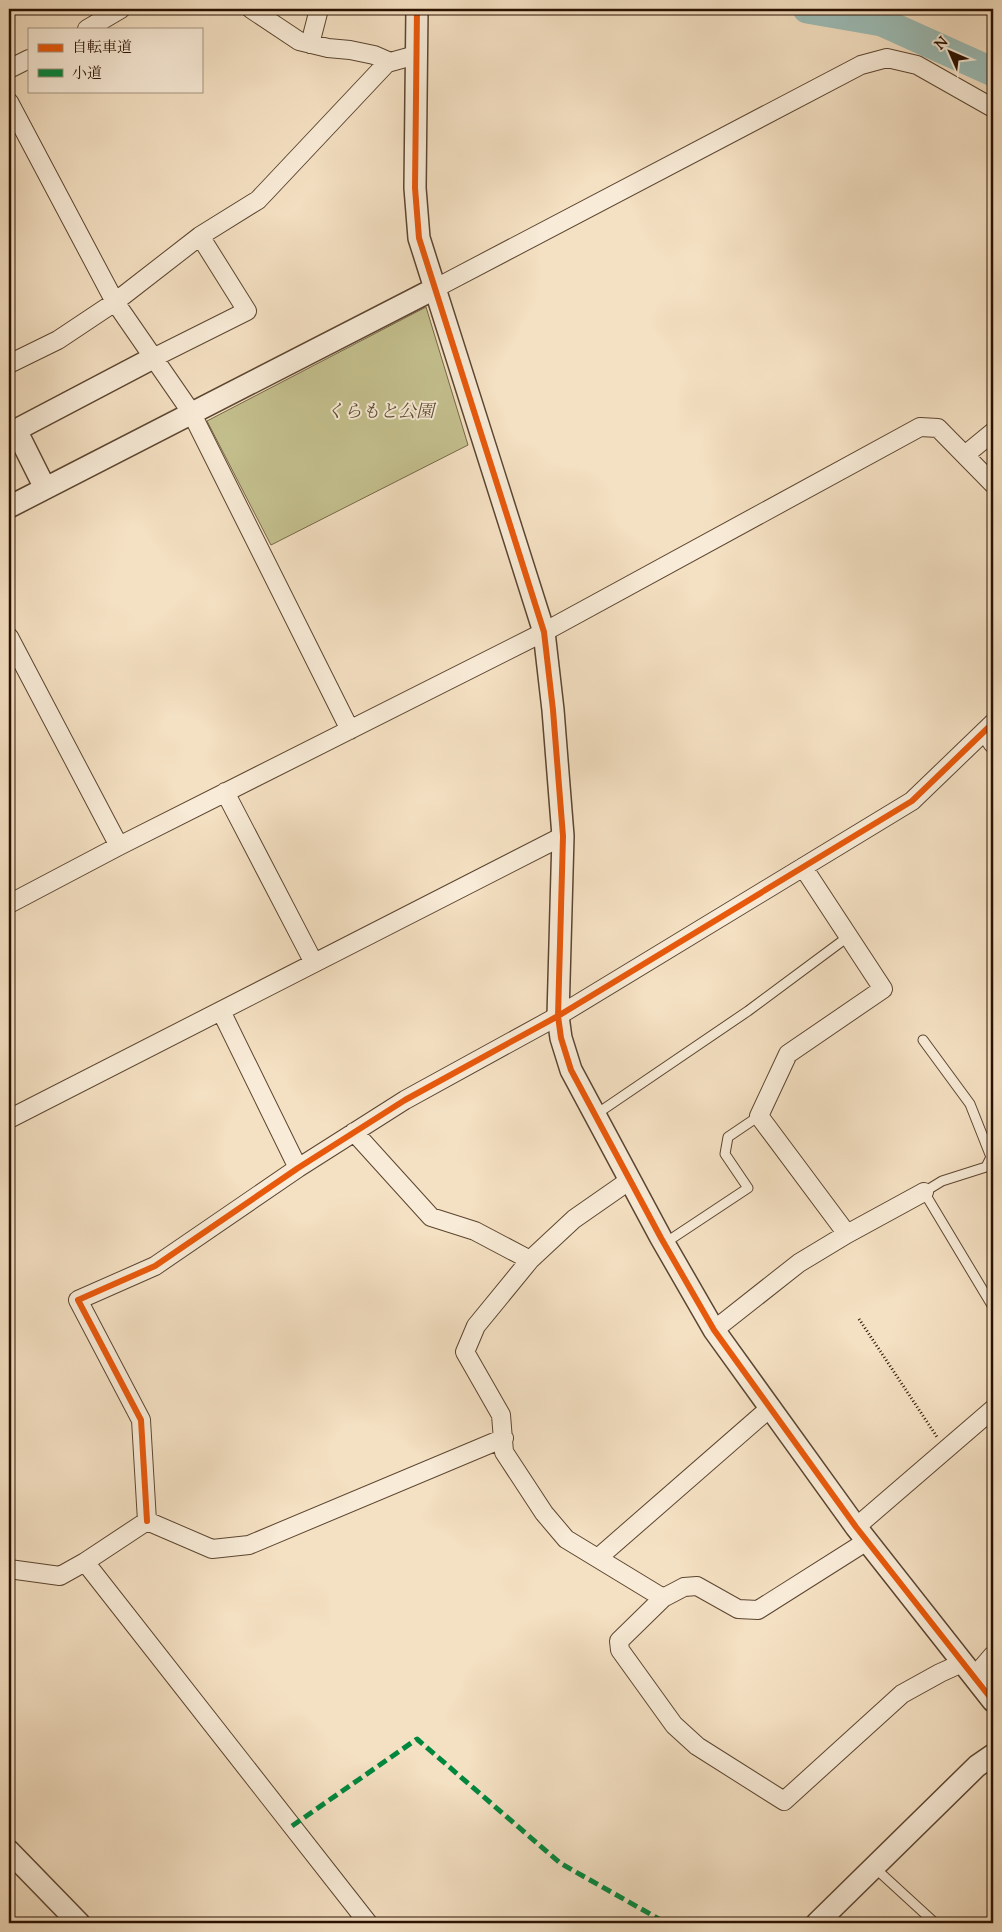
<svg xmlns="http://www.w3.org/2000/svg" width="1002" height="1932" font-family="'Sorts Mill Goudy','Noto Serif JP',serif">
<rect width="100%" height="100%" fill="#f4e0c2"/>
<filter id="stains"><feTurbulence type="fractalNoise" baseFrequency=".004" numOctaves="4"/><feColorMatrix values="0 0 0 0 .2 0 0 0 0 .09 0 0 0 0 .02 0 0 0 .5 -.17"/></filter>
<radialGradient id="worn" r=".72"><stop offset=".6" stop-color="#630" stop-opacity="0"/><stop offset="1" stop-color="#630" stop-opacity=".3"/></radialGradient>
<path fill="#c4c08e" stroke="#766847" d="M426,307L468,445L271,545L207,421Z"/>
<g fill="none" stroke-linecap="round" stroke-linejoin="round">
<path stroke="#9cbdb7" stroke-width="29" d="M807,9L882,22L993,72"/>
<g stroke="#5c4530" stroke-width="11">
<path id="service" d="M923,1040L970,1104L991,1157L986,1167L942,1181L924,1192L993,1307
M595,1115L748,1011L849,936
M665,1243L748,1188L725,1154L728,1137L759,1116
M875,1868L935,1923"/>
</g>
<g stroke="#5c4530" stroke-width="20">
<path id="minor" d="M251,9L299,41L328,48L350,50L374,55L390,62
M87,29L121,9
M310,44L319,9
M9,69L29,59
M9,102L115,302L191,412L350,730
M434,289L861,65L887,58L917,65L993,108
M153,358L247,311L200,236
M9,364L58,340L115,302L200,236L258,200L387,63L416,55
M965,455L993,432
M9,637L119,846
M985,732L993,744
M225,792L314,963
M803,867L883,989L788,1054L759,1116L847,1234
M9,904L119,846L544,632L920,427L938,428L993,484
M221,1011L298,1168
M9,1119L563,836
M354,1132L431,1217L475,1231L530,1260L476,1326L465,1352L501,1415L504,1452L544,1513L566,1539L663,1598L619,1641L620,1650L674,1725L697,1746L784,1801L902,1694L940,1673L962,1663
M530,1260L574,1219L630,1180
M714,1330L799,1263L847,1234L924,1192
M147,1521L141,1420L78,1300L155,1266L298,1168L405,1100L558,1016L912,801L993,723
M147,1521L85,1562L368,1923
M147,1521L212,1549L249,1545L504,1438
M856,1527L993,1409
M599,1557L771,1407
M9,1569L60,1576L85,1562
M663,1598L684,1587L697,1586L738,1609L758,1610L867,1541
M974,1677L993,1655"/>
</g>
<g stroke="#5c4530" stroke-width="24">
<path id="tertiary" d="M417,9L415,188L419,238L544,632L553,710L563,836L558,1016L561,1038L571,1070L661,1238L714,1330L856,1527L993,1701
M45,488L16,430L153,358
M9,507L434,289
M9,1851L79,1923
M817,1923L977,1766L993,1755"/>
</g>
<path stroke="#291100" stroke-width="3" stroke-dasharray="1 2.5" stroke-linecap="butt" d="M859,1319L937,1437"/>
<use href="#service" stroke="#f8ebd7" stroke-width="9"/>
<use href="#minor" stroke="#f8ebd7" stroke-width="18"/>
<use href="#tertiary" stroke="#f8ebd7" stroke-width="21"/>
<path stroke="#00873e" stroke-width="5" stroke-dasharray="10 5" stroke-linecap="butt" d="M920,9H927
M292,1826L417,1739L560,1863L666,1923"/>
<g stroke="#f8ebd7" stroke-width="9">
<path id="cycleway" d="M417,9L415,188L419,238L544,632L553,710L563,836L558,1016L561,1038L571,1070L661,1238L714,1330L856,1527L993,1701
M147,1521L141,1420L78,1300L155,1266L298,1168L405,1100L558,1016L912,801L993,723"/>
</g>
<use href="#cycleway" stroke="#e8590c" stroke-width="6"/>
</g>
<g text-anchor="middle" stroke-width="4" stroke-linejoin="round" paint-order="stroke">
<g font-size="18" font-style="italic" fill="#5f4e32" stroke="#f8ebd7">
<text x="380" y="417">くらもと公園</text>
</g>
</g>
<rect width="1002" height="1932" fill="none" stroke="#f4e0c2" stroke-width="30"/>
<rect x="10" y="10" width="982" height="1912" fill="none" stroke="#291100" stroke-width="2.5"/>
<rect x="15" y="15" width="972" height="1902" fill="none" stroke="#291100"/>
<rect x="28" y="28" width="175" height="65" fill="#f8ebd7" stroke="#a59481"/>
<rect x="38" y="44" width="25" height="8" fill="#e8590c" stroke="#a59481"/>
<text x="72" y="52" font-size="15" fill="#291100">自転車道</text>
<rect x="38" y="69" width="25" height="8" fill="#00873e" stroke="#a59481"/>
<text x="72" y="78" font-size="15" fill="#291100">小道</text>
<g transform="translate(950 52) rotate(315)" stroke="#f8ebd7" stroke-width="4" paint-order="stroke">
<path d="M0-4L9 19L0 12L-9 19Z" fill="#291100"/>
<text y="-8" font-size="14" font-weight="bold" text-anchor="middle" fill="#291100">N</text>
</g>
<rect width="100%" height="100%" filter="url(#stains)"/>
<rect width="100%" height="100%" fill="url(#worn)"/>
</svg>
